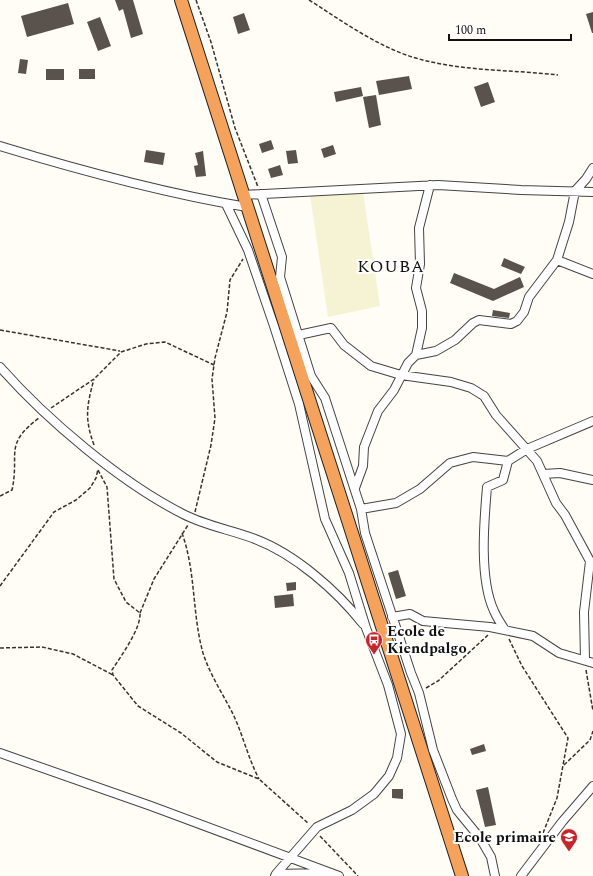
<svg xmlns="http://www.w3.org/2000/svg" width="593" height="876" font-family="Spectral,serif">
<rect width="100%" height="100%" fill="#fffdf5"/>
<path fill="#f6f3d4" d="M363,192L380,306L328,317L310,195Z"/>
<path fill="#5a524d" d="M115,0H133L143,34L131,38L123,9L119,11Z
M68,3L74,24L27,37L21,16Z
M593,12V33H592L586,14Z
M244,13L250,30L238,34L233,17Z
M100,17L111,46L98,51L87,22Z
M20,59L28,60L26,74L18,73Z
M46,69H64V80H46Z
M79,69H95V79H79Z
M409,76L412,89L379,95L376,81Z
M488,82L495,102L481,107L474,87Z
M361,87L363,96L336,102L334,92Z
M376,95L381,125L369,128L363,97Z
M271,140L274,149L262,153L259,144Z
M333,145L336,154L324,158L321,149Z
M146,150L165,153L163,165L144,162Z
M296,150L298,163L288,164L286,151Z
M203,151L206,176L196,177L194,166L198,165L195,153Z
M280,165L283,175L271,178L268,169Z
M504,258L525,267L521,274L501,266Z
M454,273L494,289L520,277L524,287L493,301L450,283Z
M493,310L510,313L509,318L492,316Z
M398,570L406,596L396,599L388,573Z
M296,582V590L287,591L286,583Z
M293,594L294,606L275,608L274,596Z
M484,744L486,751L472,755L470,749Z
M488,787L496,825L485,827L476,790Z
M392,789H403V799L392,798Z"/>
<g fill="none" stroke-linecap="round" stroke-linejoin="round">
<g stroke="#444" stroke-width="10">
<path id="minor" d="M0,146C82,171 163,193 247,207
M261,194L282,257L280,277L311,376L325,398L361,509L365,533L411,673L419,693L433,750L452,799L457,810L480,838L491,857L495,876
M243,195L438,185L521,190L593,192
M226,204L248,250L274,326L299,404L325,519L349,573L366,628L388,685L401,734L397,758L389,776L374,794L352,810L317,827L276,874
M557,260L593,274
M294,336L331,328L344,345L371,366L401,375L451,382L471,388L484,396L496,415L537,461L556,503L565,515L590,561L584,612L585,660
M416,355L436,351L455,340L473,323L479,320L511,324L517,321L524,312L529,297L557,260L569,222L575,191L586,179L593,168
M0,367C47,420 120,482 183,514C206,526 232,530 255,539C295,554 337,591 363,624
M543,474L560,473L593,480
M355,488L363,466L364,447L378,411L394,390L408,363L416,355L422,328V311L416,288L420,264L419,228L430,185
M361,509L396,503L420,489L450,463L473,457L508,461L527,449L593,421
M392,617L410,614L423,621L490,627L533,636L559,653L593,663
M505,630C501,624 497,618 494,611C479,579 484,522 487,487L503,480L508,461
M0,753L151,806L339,876
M275,876L276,874L324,873
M521,876L562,822L593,786"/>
</g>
<g stroke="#222" stroke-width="14">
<path id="highway" d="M181,0L462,876"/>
</g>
<path stroke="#333" stroke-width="1.5" stroke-dasharray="4 2" stroke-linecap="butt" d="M196,0L211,42L235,128L258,187
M309,0C339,19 368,40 401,53C450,72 507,69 558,75
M0,330L120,351
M51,408L94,379L121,352L146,344L165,342L214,365
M94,445C84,418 87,405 94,379
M98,470L107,487L114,579L126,602L140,613C141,629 121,656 112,670L113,675L138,706L181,733L217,762L259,779L309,824
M0,496L12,490C20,453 3,445 39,418
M195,512L211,445L215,418L212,379L215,358L227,312L230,280L243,259
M182,533C196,572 192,614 203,653C210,675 223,694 233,714C243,735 248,758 259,779
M0,586L54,512L76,500L90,488L96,478L98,469
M140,613L154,579L188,525
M509,639L522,666L568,738L557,798L543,833
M0,648L42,647L73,654L113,675
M586,670L593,711
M426,688L438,681L488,635
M564,765L590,740L593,731
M320,836L358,876"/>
<use href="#minor" stroke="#fff" stroke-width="8"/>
<use href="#highway" stroke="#f5a25d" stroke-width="12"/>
</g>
<defs>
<g id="bus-pin" transform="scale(0.9)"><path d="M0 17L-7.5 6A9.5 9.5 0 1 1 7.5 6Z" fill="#c4262e" stroke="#fff"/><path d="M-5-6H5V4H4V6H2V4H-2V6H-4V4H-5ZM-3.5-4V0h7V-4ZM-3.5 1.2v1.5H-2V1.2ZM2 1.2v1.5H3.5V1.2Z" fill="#fff"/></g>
<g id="school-pin" transform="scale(0.9)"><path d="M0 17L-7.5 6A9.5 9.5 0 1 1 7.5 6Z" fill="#c4262e" stroke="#fff"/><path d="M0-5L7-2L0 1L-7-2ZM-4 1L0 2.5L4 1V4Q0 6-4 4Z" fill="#fff"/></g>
</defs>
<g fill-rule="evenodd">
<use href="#bus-pin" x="374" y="640"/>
<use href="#school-pin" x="569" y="837"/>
</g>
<g text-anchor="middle" stroke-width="4" stroke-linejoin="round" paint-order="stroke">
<g font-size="15" font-weight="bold" fill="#111" stroke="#fff" text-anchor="start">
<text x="387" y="636">Ecole de<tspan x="387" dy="17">Kiendpalgo</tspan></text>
<text x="556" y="842" text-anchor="end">Ecole primaire</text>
</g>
<g font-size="17" letter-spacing="1" fill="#111" stroke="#fff">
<text x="391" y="272">KOUBA</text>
</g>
</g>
<path d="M449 34v6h122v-6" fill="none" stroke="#111111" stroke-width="2"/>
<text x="455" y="34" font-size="12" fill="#111111" stroke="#ffffff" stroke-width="3" paint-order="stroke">100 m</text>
</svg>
